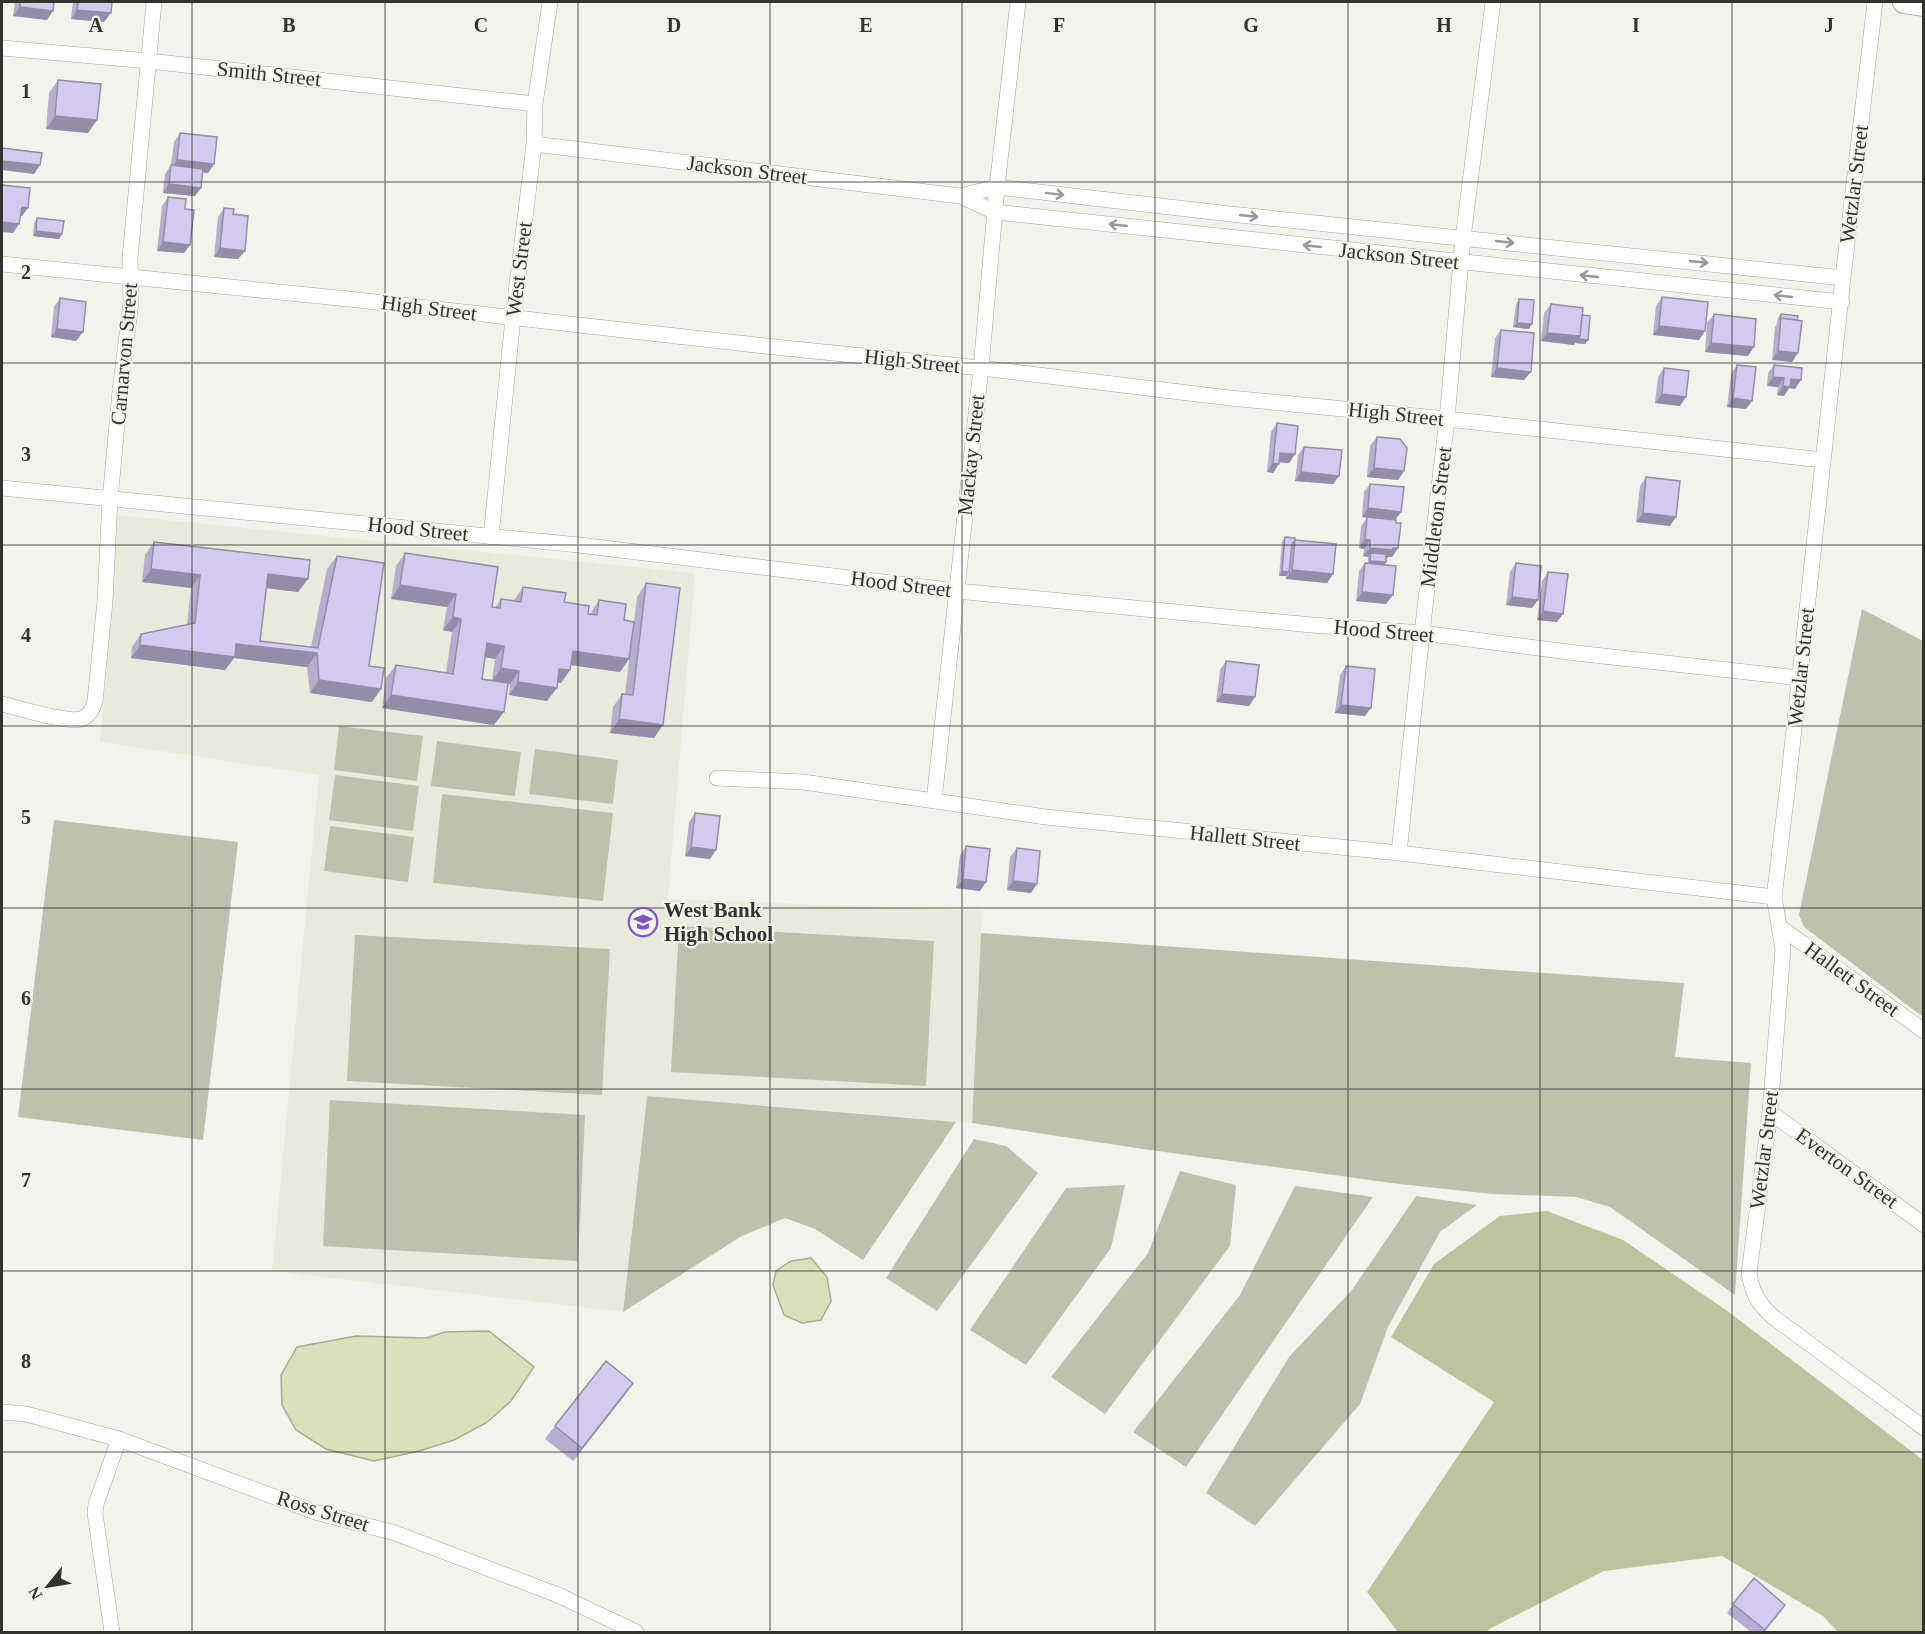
<svg xmlns="http://www.w3.org/2000/svg" width="1925" height="1634" font-family="'Times New Roman',serif">
<rect width="100%" height="100%" fill="#f2f4ec"/>
<path fill="#e8ebdb" d="M117,515L695,573L668,899L982,911L972,1123L647,1096L623,1312L272,1271L319,775L100,742Z"/>
<path fill="#bec2ac" d="M1862,609L1923,641V1017L1804,927L1799,915Z
M339,726L423,736L417,781L334,770Z
M437,741L521,752L515,796L431,786Z
M535,749L618,760L613,804L529,794Z
M335,775L419,786L413,831L329,820Z
M442,794L613,813L603,901L433,883Z
M54,820L238,842L203,1140L18,1117Z
M330,826L414,837L408,882L324,871Z
M679,926L934,941L926,1086L671,1072Z
M981,933L1684,983L1675,1057L1751,1063L1735,1295L1610,1207L1576,1197L1493,1194L1399,1184L1143,1149L972,1123Z
M355,935L610,949L602,1095L347,1081Z
M647,1096L956,1122L863,1260L815,1229L785,1218L740,1237L623,1312Z
M330,1100L585,1115L578,1261L323,1246Z
M974,1139L1006,1146L1038,1173L937,1311L886,1278Z
M1180,1171L1236,1185L1230,1246L1105,1414L1051,1377L1148,1253Z
M1125,1185L1111,1248L1026,1365L970,1330L1066,1188Z
M1295,1186L1373,1197L1186,1467L1133,1432L1240,1295Z
M1416,1196L1477,1205L1440,1232L1388,1327L1360,1404L1255,1526L1206,1493L1289,1357L1352,1290Z"/>
<path fill="#bcc39d" d="M1547,1211L1623,1240L1726,1310L1923,1460V1632H1838L1823,1616L1722,1556L1604,1571L1491,1628L1486,1632H1398L1367,1592L1494,1402L1391,1337L1434,1264L1500,1216Z"/>
<path fill="#d9e0ba" stroke="#a7ac90" stroke-width="1.5" d="M811,1258L827,1277L831,1301L821,1320L802,1323L784,1315L773,1285L776,1271L791,1261Z
M489,1331L534,1367L511,1401L486,1423L454,1440L419,1451L374,1461L326,1449L296,1430L282,1405L281,1375L297,1347L356,1336L426,1338L445,1332Z"/>
<g fill="none" stroke-linecap="round" stroke-linejoin="round">
<g stroke="#a3a49d" stroke-width="16">
<path id="street" d="M1875,2L1843,278L1788,784L1774,897L1783,949L1770,1112L1749,1273C1752,1293 1758,1303 1773,1317L1924,1428
M2,48L149,61L535,104
M534,144L960,196L995,212L1842,302
M960,196L997,187L1230,214L1843,278
M2,264L349,299L765,346L981,368L1230,398L1447,419L1823,460
M2,488L579,545L957,591L1312,625L1422,633L1576,653L1800,678
M491,537L513,318L534,144L535,104L550,2
M2,704C18,708 66,723 81,719C89,716 93,709 95,701L105,601L110,500L120,391L131,302L130,258L154,2
M717,778L803,782L1046,817L1399,853L1774,897
M934,801L981,368L997,187L1018,2
M1399,853L1422,633L1447,419L1463,238L1493,2
M1780,927L1924,1031
M1770,1112L1924,1225
M2,1412L26,1414L119,1439L315,1512L395,1533L558,1595L636,1632
M112,1632L95,1513L96,1504L119,1439"/>
</g>
<g stroke="#a3a49d" stroke-width="24">
<path id="secondary" d="M1904,2L1924,5"/>
</g>
<use href="#street" stroke="#fff" stroke-width="15"/>
<use href="#secondary" stroke="#fff" stroke-width="22"/>
</g>
<path fill="#b5aece" fill-rule="evenodd" d="M15,2H54L47,20L13,16Z
M73,2H112L104,22L71,19Z
M58,80L88,133L46,129L49,93Z
M180,133L214,164L208,173L203,172L195,196L163,193L165,174L171,165L174,142Z
M168,197L185,209L184,253L157,251L162,206Z
M224,208L233,214L245,251L238,259L214,257L218,217Z
M37,218L62,234L59,239L33,236L34,223Z
M1662,297L1705,331L1699,340L1653,335L1656,306Z
M60,298L83,332L76,341L51,337L54,307Z
M1519,299L1529,329L1513,327L1516,304Z
M1551,304L1582,315L1585,344L1575,343L1574,345L1541,341L1544,313Z
M1714,314L1748,356L1705,352L1707,323Z
M1781,314L1792,362L1772,360L1775,327L1777,324L1778,318Z
M1501,330L1524,380L1491,377L1495,338Z
M1737,365L1752,401L1746,409L1727,407L1731,374Z
M1774,365L1795,389L1789,388L1784,396L1777,395L1778,387L1767,386L1768,373Z
M1664,368L1680,406L1655,403L1658,377Z
M1277,423L1295,454L1289,463L1279,462L1273,473L1267,472L1271,432Z
M1377,437L1404,471L1398,480L1367,477L1370,446Z
M1304,447L1339,476L1333,484L1295,481L1298,455Z
M1646,477L1670,526L1636,522L1640,486Z
M1370,484L1401,512L1395,520L1398,548L1392,557H1388L1386,559L1384,565L1386,604L1356,601L1359,571L1365,563H1368V557L1363,556L1364,549L1359,548L1361,526L1367,518L1362,517L1364,492Z
M1285,537L1295,540L1333,574L1327,583L1286,579V576H1279L1282,541Z
M154,542L308,579L298,592L266,588L260,641L311,647L327,569L337,556L369,666L372,702L310,693L307,667L234,658L225,670L131,658L132,647L141,634L187,625L191,588L142,582L145,555Z
M405,553L492,607L495,608L501,599L514,600L523,587L564,602L588,614H590L599,600L624,620L634,622L637,597L646,583L654,738L610,733L613,707L622,694H625L634,622L629,659L620,672L571,665L570,670L561,683H557L547,701L509,695L510,684H508L494,725L382,708L386,678L396,665L446,673L452,632L443,630L447,607L391,599L396,566ZM485,657L495,659L492,681L482,679Z
M1516,563L1538,600L1532,608L1506,605L1510,572Z
M1548,572L1557,622L1537,620L1542,581Z
M1226,661L1255,697L1249,706L1216,702L1220,670Z
M1346,666L1365,716L1335,713L1340,675Z
M695,813L710,859L685,856L689,822Z
M966,846L980,891L956,888L960,855Z
M1017,848L1031,893L1007,890L1010,857Z
M624,1396L573,1461L545,1439L555,1426Z
M1733,1604L1785,1605L1764,1632H1751L1727,1613Z"/>
<path fill="#948da7" d="M20,7L53,11L47,20L13,16Z
M77,10L111,13L104,22L71,19Z
M55,116L97,120L88,133L46,129Z
M177,160L214,164L208,173L171,169Z
M2,161L40,165L34,174L2,170Z
M169,184L201,188L195,196L163,193Z
M22,207L28,208L22,216H15Z
M2,222L19,224L13,233L2,232Z
M36,231L62,234L59,239L33,236Z
M163,242L190,245L184,253L157,251Z
M220,248L245,251L238,259L214,257Z
M1517,323L1532,324L1529,329L1513,327Z
M1659,326L1705,331L1699,340L1653,335Z
M57,329L83,332L76,341L51,337Z
M1547,333L1580,336L1588,340L1585,344L1575,343L1574,345L1541,341Z
M1711,343L1754,347L1748,356L1705,352Z
M1778,351L1798,353L1792,362L1772,360Z
M1497,368L1531,372L1524,380L1491,377Z
M1773,377L1784,378L1778,387L1767,386Z
M1791,379L1801,380L1795,389L1789,388L1784,396L1777,395L1783,386Z
M1662,394L1686,397L1680,406L1655,403Z
M1733,398L1752,401L1746,409L1727,407Z
M1280,453L1295,454L1289,463L1274,462Z
M1273,463L1279,464L1273,473L1267,472Z
M1374,468L1404,471L1398,480L1367,477Z
M1301,472L1339,476L1333,484L1295,481Z
M1368,508L1401,512L1395,520L1362,517Z
M1643,513L1676,517L1670,526L1636,522Z
M1365,539L1370,540L1364,549L1359,548Z
M1370,548H1398L1392,557H1388L1387,559L1371,557V553L1368,557L1363,556Z
M1370,561L1386,562L1382,567L1367,565Z
M151,569L200,575L191,588L142,582Z
M1292,570L1333,574L1327,583L1286,579Z
M1282,571L1289,572L1286,576H1279Z
M268,574L308,579L298,592L258,587Z
M400,585L456,594L447,607L391,599Z
M1362,592L1393,595L1386,604L1356,601Z
M1512,597L1538,600L1532,608L1506,605Z
M1543,611L1563,614L1557,622L1537,620Z
M453,617L461,619L452,632L443,630Z
M487,643L504,646L495,659L478,656Z
M236,644L317,653L307,667L234,658L225,670L131,658L140,645Z
M573,651L629,659L620,672L563,664Z
M501,668L519,671L510,684L492,681Z
M559,669L570,670L561,683L550,682Z
M319,680L381,689L372,702L310,693Z
M518,682L557,688L547,701L509,695Z
M1222,694L1255,697L1249,706L1216,702Z
M391,695L504,712L494,725L382,708Z
M1341,705L1371,708L1365,716L1335,713Z
M619,719L663,725L654,738L610,733Z
M691,847L716,850L710,859L685,856Z
M963,879L986,882L980,891L956,888Z
M1013,881L1037,884L1031,893L1007,890Z
M633,1383L624,1396L573,1461L582,1448Z"/>
<path fill="#d3caef" stroke="#948da7" stroke-width="1.5" d="M20,2H54L53,11L20,7Z
M78,2H112L111,13L77,10Z
M58,80L101,84L97,120L55,116Z
M180,133L217,137L214,164L177,160Z
M2,148L42,153L40,165L2,161Z
M171,165L203,169L201,188L169,184Z
M2,185L30,188L28,208L22,207L19,224L2,222Z
M168,197L186,199L185,209L194,210L190,245L163,242Z
M224,208L234,209L233,214L248,216L245,251L220,248Z
M37,218L64,221L62,234L36,231Z
M1662,297L1708,302L1705,331L1659,326Z
M60,298L86,302L83,332L57,329Z
M1519,299L1534,300L1532,324L1517,323Z
M1551,304L1583,308L1580,336L1547,333Z
M1714,314L1756,319L1754,347L1711,343Z
M1781,314L1798,316L1797,320L1781,318L1780,320Z
M1582,315L1590,316L1588,340L1578,339L1580,336Z
M1781,318L1802,321L1798,353L1778,351Z
M1501,330L1534,333L1531,372L1497,368Z
M1737,365L1756,367L1752,401L1733,398Z
M1774,365L1802,368L1801,380L1791,379L1790,387L1783,386L1784,378L1773,377Z
M1664,368L1689,371L1686,397L1662,394Z
M1277,423L1298,426L1295,454L1280,453L1279,464L1273,463Z
M1377,437L1400,439L1407,448L1404,471L1374,468Z
M1304,447L1342,450L1339,476L1301,472Z
M1646,477L1680,481L1676,517L1643,513Z
M1370,484L1404,487L1401,512L1368,508Z
M1367,517L1396,520V523H1401L1398,548H1393V550L1370,548V540L1365,539Z
M1285,537L1295,538V540L1292,544L1289,572L1282,571Z
M1295,540L1336,544L1333,574L1292,570Z
M154,542L310,560L308,579L268,574L260,641L318,648L337,556L384,563L369,666L384,668L381,689L319,680L317,653L236,644L235,657L140,645L141,634L195,623L200,575L151,569Z
M405,553L498,567L492,607L500,608L501,599L521,602L523,587L566,593L564,602L589,606L588,614L597,615L599,600L626,604L624,620L634,622L629,659L573,651L570,670L559,669L557,688L518,682L519,671L501,668L504,646L487,643L482,679L508,683L504,712L391,695L396,665L453,674L461,619L453,617L456,594L400,585Z
M1371,553L1386,554V562L1370,561Z
M1365,563L1396,566L1393,595L1362,592Z
M1516,563L1541,566L1538,600L1512,597Z
M1548,572L1568,574L1563,614L1543,611Z
M646,583L680,588L663,725L619,719L622,694L633,695Z
M1226,661L1259,665L1255,697L1222,694Z
M1346,666L1375,669L1371,708L1341,705Z
M695,813L720,816L716,850L691,847Z
M966,846L990,849L986,882L963,879Z
M1017,848L1040,851L1037,884L1013,881Z
M606,1361L633,1383L582,1448L555,1426Z
M1754,1578L1785,1605L1765,1630L1733,1604Z"/>
<defs><path id="oneway-shaft" d="M-6 0H5M1.5-3L5.5 0L1.5 3" fill="none" stroke-width="1.6" stroke-linecap="round" stroke-linejoin="round" transform="scale(1.5)"/></defs>
<g stroke="#989897">
<use href="#oneway-shaft" transform="translate(1055 194) rotate(7)"/>
<use href="#oneway-shaft" transform="translate(1249 216) rotate(6)"/>
<use href="#oneway-shaft" transform="translate(1118 225) rotate(-174)"/>
<use href="#oneway-shaft" transform="translate(1505 242) rotate(6)"/>
<use href="#oneway-shaft" transform="translate(1312 246) rotate(-174)"/>
<use href="#oneway-shaft" transform="translate(1699 262) rotate(6)"/>
<use href="#oneway-shaft" transform="translate(1589 276) rotate(-174)"/>
<use href="#oneway-shaft" transform="translate(1783 296) rotate(-174)"/>
</g>
<path fill="none" stroke="#32322f" stroke-width="1.5" stroke-opacity="0.55" d="M192,2V1632M385,2V1632M578,2V1632M770,2V1632M962,2V1632M1155,2V1632M1348,2V1632M1540,2V1632M1732,2V1632M2,182H1924M2,363H1924M2,545H1924M2,726H1924M2,908H1924M2,1089H1924M2,1271H1924M2,1452H1924"/>
<defs>
<g id="school-ring" transform="scale(1.5)"><circle r="9.5" fill="#f2f4ec" stroke="#7f54cd" stroke-width="1.5"/><path d="M0-5L7-2L0 1L-7-2ZM-4 1L0 2.5L4 1V4Q0 6-4 4Z" fill="#7f54cd"/></g>
</defs>
<g fill-rule="evenodd">
<use href="#school-ring" x="643" y="922"/>
</g>
<g text-anchor="middle" stroke-width="4.5" stroke-linejoin="round" paint-order="stroke">
<g font-size="21" fill="#32322f" stroke="#f2f4ec">
<text transform="translate(269 74) rotate(6)" y="7">Smith Street</text>
<text transform="translate(747 170) rotate(7)" y="7">Jackson Street</text>
<text transform="translate(1854 184) rotate(-83)" y="7">Wetzlar Street</text>
<text transform="translate(1399 256) rotate(6)" y="7">Jackson Street</text>
<text transform="translate(519 269) rotate(-83)" y="7">West Street</text>
<text transform="translate(429 308) rotate(7)" y="7">High Street</text>
<text transform="translate(124 354) rotate(-85)" y="7">Carnarvon Street</text>
<text transform="translate(912 361) rotate(6)" y="7">High Street</text>
<text transform="translate(1396 414) rotate(6)" y="7">High Street</text>
<text transform="translate(971 455) rotate(-84)" y="7">Mackay Street</text>
<text transform="translate(1436 517) rotate(-83)" y="7">Middleton Street</text>
<text transform="translate(418 529) rotate(6)" y="7">Hood Street</text>
<text transform="translate(901 584) rotate(7)" y="7">Hood Street</text>
<text transform="translate(1384 631) rotate(5)" y="7">Hood Street</text>
<text transform="translate(1801 667) rotate(-84)" y="7">Wetzlar Street</text>
<text transform="translate(1245 838) rotate(6)" y="7">Hallett Street</text>
<text transform="translate(1852 979) rotate(36)" y="7">Hallett Street</text>
<text transform="translate(1764 1150) rotate(-83)" y="7">Wetzlar Street</text>
<text transform="translate(1847 1168) rotate(36)" y="7">Everton Street</text>
<text transform="translate(323 1511) rotate(17)" y="7">Ross Street</text>
</g>
<g font-size="21" font-weight="bold" fill="#32322f" stroke="#f2f4ec" text-anchor="start">
<text x="664" y="917">West Bank<tspan x="664" dy="24">High School</tspan></text>
</g>
</g>
<g font-size="20" text-anchor="middle" font-weight="bold" fill="#32322f" stroke="#f2f4ec" stroke-width="4.5" stroke-linejoin="round" paint-order="stroke">
<text x="96" y="32">A</text>
<text x="289" y="32">B</text>
<text x="481" y="32">C</text>
<text x="674" y="32">D</text>
<text x="866" y="32">E</text>
<text x="1059" y="32">F</text>
<text x="1251" y="32">G</text>
<text x="1444" y="32">H</text>
<text x="1636" y="32">I</text>
<text x="1829" y="32">J</text>
<text x="26" y="98">1</text>
<text x="26" y="279">2</text>
<text x="26" y="461">3</text>
<text x="26" y="642">4</text>
<text x="26" y="824">5</text>
<text x="26" y="1005">6</text>
<text x="26" y="1187">7</text>
<text x="26" y="1368">8</text>
</g>
<rect width="1925" height="1634" fill="none" stroke="#32322f" stroke-width="6"/>
<g transform="translate(48 1586) rotate(240)" stroke="#f2f4ec" stroke-width="4.5" paint-order="stroke">
<path d="M0-4.5L10 22L0 15L-10 22Z" fill="#32322f"/>
<text y="-9" font-size="16" font-weight="bold" text-anchor="middle" fill="#32322f">N</text>
</g>
</svg>
